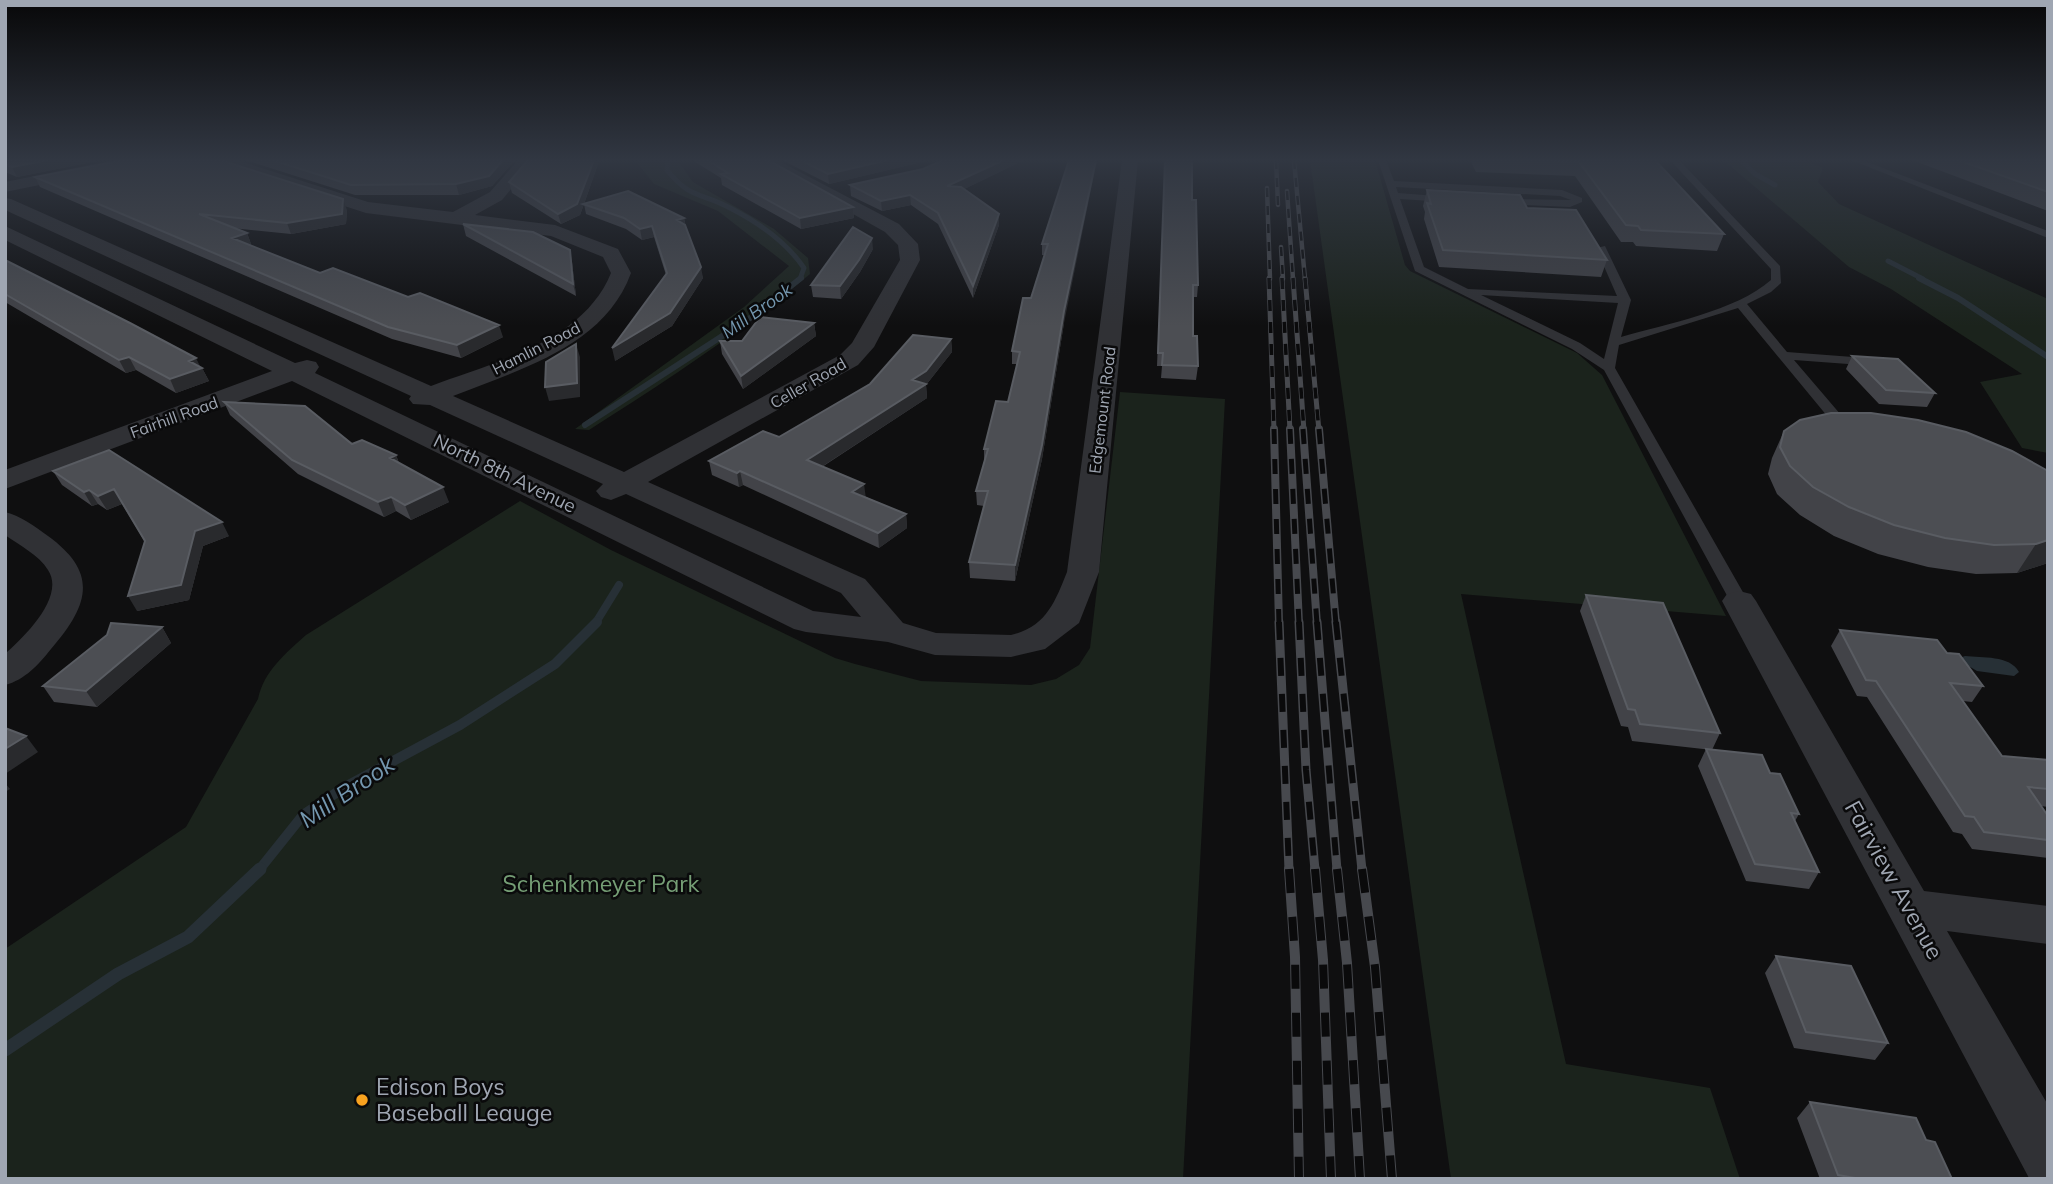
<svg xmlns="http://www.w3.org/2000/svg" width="2053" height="1184" font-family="Mulish,sans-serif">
<rect width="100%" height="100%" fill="#0f0f10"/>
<path fill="#1b231c" d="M635,160H677L693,182L774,229L808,258L810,274C741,332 666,381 589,430L575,429L744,307L789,266L718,211L654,184Z
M1310,160H1375L1405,265L1410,271L1577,353L1602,375L1726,616L1461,594L1566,1064L1710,1088L1740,1179H1451Z
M1718,160H1804L1823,168L1818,182L1839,204L2048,299V453L2022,448L1980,382L2022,374L1891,289L1849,267L1728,164Z
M1120,392L1225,399L1183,1179H5V949L186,827L258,699C264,671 285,654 306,635L520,501L611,550L835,658L855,664L921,681L1031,685L1056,679L1079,665L1090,648Z"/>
<path fill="#273036" d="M1965,656C1982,658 2010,655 2019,672L2014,676L1977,671L1957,659Z"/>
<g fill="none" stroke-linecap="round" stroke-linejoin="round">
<path stroke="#273036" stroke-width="5" d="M668,160L667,170C691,200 702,192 732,209C759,223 787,243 804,268L800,279
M1741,160L1755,174L1775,185
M1888,261L1923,279"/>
<path stroke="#273036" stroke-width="6" d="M1919,278L1958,298L2048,357
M585,425L750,318L801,278"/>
<path stroke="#273036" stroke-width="8" d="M595,624L619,585"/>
<path stroke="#273036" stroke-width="10" d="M259,870L303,815L345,787L460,725L555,664L597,622"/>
<path stroke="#273036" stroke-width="13" d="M5,1050L118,974L188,937L260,869"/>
<path fill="#303135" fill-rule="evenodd" d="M1378,160H1386L1394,181L1562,190L1582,198V202L1570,207L1503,204L1500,203V199L1571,200L1560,196L1396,187L1398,193L1450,197V201L1447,202L1400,199L1424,267L1468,289L1617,296L1596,248L1605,246L1631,300L1621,337C1666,324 1736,311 1771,280V269L1670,160H1679L1780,266L1781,283L1771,292L1747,304L1787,352L1853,357V363L1848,364L1794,360L1847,422V428H1837L1738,308L1619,345L1615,368L1748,601L1745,605L1739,606L1730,601L1604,370L1572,349L1415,271ZM1481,295L1618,303L1604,359L1580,343Z
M1851,160H1862L2048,231V238Z"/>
<path fill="#303135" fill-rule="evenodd" d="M114,160H146L138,165L5,192V182Z
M213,160H237L368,202L453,212L490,192L518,160H535L502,200L475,215L555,225L618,249L631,273C604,347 520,369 453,396L624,472L840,355L852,343L900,260L898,245L885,232L757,160H777L899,224L918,244L920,260L874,347L858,365L648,482L865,579L903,623L936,633L1011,635C1046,627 1055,602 1067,572L1122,160H1138L1099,572L1079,623L1045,649L1011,657L935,655L888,642L806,632L794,629L292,381L5,489V470L272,371L5,240V226L295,363L307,360L316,362L319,367L315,373L813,611L861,617L841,593L626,494L611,500L601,497L596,491L603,484L430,405L413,404L409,399L411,396L5,210V198L11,199L431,386C495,362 583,342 611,273L603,257L551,236L366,213L215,164Z
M5,512C21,516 34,526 48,536C99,573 89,605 51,649C39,664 25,680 5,685V654C23,638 66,597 48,570C39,555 19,545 5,535Z
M1739,591L1751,594L1756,601L1924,891L2048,906V944L1947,931L2048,1105V1179L2029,1178L1722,601L1727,594Z"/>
<g stroke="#47494e" stroke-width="4.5">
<path id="rail-far4" d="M1276,160L1278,205
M1294,160L1305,279
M1267,188L1270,279
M1287,191L1293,279
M1281,247L1283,279"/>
</g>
<g stroke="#47494e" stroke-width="5">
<path id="rail-far3" d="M1269,278L1274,431
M1282,278L1290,431
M1293,278L1304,431
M1305,278L1319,431"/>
</g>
<g stroke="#47494e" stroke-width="8">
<path id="rail-far2" d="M1274,429L1279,624
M1290,429L1299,624
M1303,429L1317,624
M1319,429L1336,624"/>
</g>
<g stroke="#47494e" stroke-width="9">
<path id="rail-far1" d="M1279,622L1289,870
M1299,622L1306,770L1315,870
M1317,622L1337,870
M1336,622L1362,870"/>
</g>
<g stroke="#47494e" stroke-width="10">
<path id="rail" d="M1289,869L1295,957L1299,1179
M1315,869L1323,960L1331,1179
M1337,869L1347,963L1360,1179
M1362,869L1375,967L1392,1179"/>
</g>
<use href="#rail-far4" stroke="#0a0a0b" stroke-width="2.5" stroke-dasharray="9" stroke-linecap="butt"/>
<use href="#rail-far3" stroke="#0a0a0b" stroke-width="3.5" stroke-dasharray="11" stroke-linecap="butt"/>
<use href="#rail-far2" stroke="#0a0a0b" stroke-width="5" stroke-dasharray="15" stroke-linecap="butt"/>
<use href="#rail-far1" stroke="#0a0a0b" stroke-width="6" stroke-dasharray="18" stroke-linecap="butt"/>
<use href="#rail" stroke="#0a0a0b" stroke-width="8" stroke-dasharray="24" stroke-linecap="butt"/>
</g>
<path fill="#424348" d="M5,160H102L17,177L5,172Z
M245,160H515L492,186L459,195H355Z
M528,160H601L598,164L584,204L684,218L686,227L703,278L672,326L615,361L666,275L654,237L642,240L626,229L586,214L584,204L580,215L561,224L512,193L509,182Z
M692,160H768L853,207L854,218L801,229L722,185L721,178Z
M782,160H930L829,184Z
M943,160H1024L964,189L999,225L973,298L938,224L911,205L882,211L851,196L850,185L923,169Z
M1069,160L1064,323L1042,459L1015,581L970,578L969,562L984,506L977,505L976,491L984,462V449L1008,402L1017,364H1012V351L1031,298L1044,255H1042V244Z
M1165,160L1192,200L1198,285L1197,297H1193V336L1198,366L1196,380L1161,378L1162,366H1157Z
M1470,160H1655L1724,234L1717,251L1636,246L1633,242H1621L1575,176L1476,172Z
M1912,160H2048V211Z
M35,177L347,210L346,224L291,234L232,228L247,233L251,244L250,245L320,273L503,337L461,358L392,339L40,187Z
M1427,190L1527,208L1607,260L1601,277L1439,267L1424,219L1425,212L1423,206Z
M463,224L572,262L576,296L466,236Z
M873,249L860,272L841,299L813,297L811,285Z
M5,260L202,368L209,381L176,393L136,370L126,373L5,302Z
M814,323L816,336L743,389L722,354L720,341H742Z
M951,339L952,352L926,385L927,398L822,467L866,497L906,514L907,528L879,548L743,485L739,487L712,475L709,461L779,437Z
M1852,356L1935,393L1927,407L1879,404L1846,369Z
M224,402L352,444L396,455L399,463L449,502L411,520L396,511L384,517L298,474L230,415Z
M1784,431L1966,432L2048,563L2017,573L1976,574L1928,567L1878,554L1834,536L1800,515L1777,494L1768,474L1772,458Z
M53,471L229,536L203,546L189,600L137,611L145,542L122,504L107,510L98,504L92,506L62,485Z
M1586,595L1720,733L1712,750L1632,741L1628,727L1621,726L1580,611Z
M162,627L171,643L97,707L54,702L43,686Z
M1840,630L1947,653L1983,686L1972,702L1963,701L2002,756L2048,760V807L2041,806L2048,840V858L1972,849L1962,834L1953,832L1867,697L1857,696L1831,646Z
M1706,749L1770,773L1799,814L1795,821L1819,872L1809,889L1746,881L1698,766Z
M1776,956L1888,1043L1875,1060L1794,1048L1765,973Z
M1810,1102L1926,1140L1952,1179H1820L1797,1118Z"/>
<path fill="#292a2d" d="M48,160H102L17,177L12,167Z
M503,160H515L492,186L459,195L456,184Z
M594,160H601L598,164L580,215L561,224L558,214Z
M888,160H930L829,184L828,174Z
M1004,160H1024L948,197L947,186Z
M1096,160H1097L1064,323L1042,459L1015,581V565L1064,311Z
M910,195L911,205L882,211L881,201Z
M343,199L347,210L346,224L291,234L287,223Z
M853,207L854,218L801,229L800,218Z
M999,214V225L973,298V286Z
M684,218L686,229L677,220Z
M652,226L654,237L642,240L640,229Z
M247,233L251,244L236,249L232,238Z
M872,238L873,249L860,272L841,299L840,286Z
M570,250L572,262L576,296L573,284Z
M701,267L703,278L672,326L615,361L612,348Z
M814,323L816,336L743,389L741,376Z
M499,325L503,337L461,358L457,345Z
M951,339L952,352L926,385L927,398L809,475L807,460Z
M576,344L580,357V397L549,401L545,387Z
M129,357L136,370L126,373L119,360Z
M196,358L201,368H202L209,381L176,393L170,379L189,361Z
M396,455L401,470L390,458Z
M740,471L743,485L739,487L737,473Z
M864,484L866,499L852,492Z
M443,487L449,502L411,520L405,505Z
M114,489L122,504L107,510L98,496Z
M89,490L98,504L92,506L84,492Z
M391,497L396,511L384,517L378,502Z
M906,514L907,528L879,548L878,533Z
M222,522L229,536L203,546L189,600L137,611L128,596L195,531Z
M2048,540V563L2017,573L2036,544Z
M162,627L171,643L97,707L86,691Z
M26,736L38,752L5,774V749Z
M5,783L10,789L5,792Z"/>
<path fill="#4c4e53" stroke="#595c62" stroke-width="2" d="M5,160H48L12,167L5,164Z
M124,160H220L343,199L342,214L287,223L199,214L247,233L232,238L320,273L333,268L408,297L420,293L499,325L457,345L388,327L35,177Z
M272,160H503L489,176L456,184L351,185Z
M528,160H594L577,204L558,214L509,182Z
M707,160H768L853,207L800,218L721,174L728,173Z
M800,160H888L828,174Z
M943,160H1004L947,186L961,187L999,214L973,286L938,213L910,195L881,201L850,185L923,169Z
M1069,160H1096L1064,311L1042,445L1015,565L969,562L988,491H976L988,449H984L996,401L1008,402L1020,352L1012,351L1023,298H1031L1048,244H1042Z
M1165,160H1192V200H1196L1198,285H1193V336H1197L1198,366L1162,365L1163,353H1158Z
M1542,160H1655L1724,234L1641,230L1638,226L1626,225L1579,162Z
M1958,160H2048V192Z
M1427,190L1520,195L1527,208L1576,210L1607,260L1443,250L1427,203L1431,204Z
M628,191L684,218L677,220L685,225L701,267L670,313L612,348L667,273L652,226L640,229L624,218L583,204Z
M463,224L533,232L570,250L573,284Z
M853,227L872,238L859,260L840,286L811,285Z
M5,260L130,323L196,358L189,361L202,368L170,379L129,357L119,360L5,294Z
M760,317L814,323L741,376L720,341H742Z
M913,335L951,339L926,371L912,380L926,384L807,460L864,484L852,492L906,514L878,533L740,471L737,473L709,461L763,431L779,437L870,384Z
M576,344L577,383L545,387L546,362Z
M1852,356L1898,359L1935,393L1886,390Z
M224,402L305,406L352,444L362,440L396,455L390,458L443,487L405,505L391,497L378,502L292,460Z
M1831,413H1871L1918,420L1966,432L2012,451L2048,471V540L2036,544L1994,545L1945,538L1894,525L1849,507L1813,487L1790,466L1780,447L1784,431L1800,420Z
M109,450L222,522L195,531L181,585L128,596L145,541L114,489L98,496L89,490L84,492L53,471Z
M1586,595L1663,603L1720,733L1640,724L1635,710L1628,709Z
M111,623L162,627L86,691L43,686L107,635Z
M1840,630L1937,640L1947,653L1959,654L1983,686L1950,683L2002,756L2048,760V789L2028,787L2048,816V840L1984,832L1974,817L1965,816L1876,681L1866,680Z
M5,728L26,736L5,749Z
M1706,749L1762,755L1770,773L1780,774L1799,814L1791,813L1819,872L1755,864Z
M1776,956L1851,966L1888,1043L1806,1032Z
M1810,1102L1916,1118L1926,1140L1935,1142L1952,1179H1861L1838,1175Z"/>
<linearGradient id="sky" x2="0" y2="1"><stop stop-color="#080809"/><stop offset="0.49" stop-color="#313742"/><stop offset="1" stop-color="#313742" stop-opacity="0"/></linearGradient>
<rect width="2053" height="326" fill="url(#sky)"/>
<circle fill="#f8a21f" stroke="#0a0a0b" stroke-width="2.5" cx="362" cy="1100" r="7"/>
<g text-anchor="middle" stroke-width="5" stroke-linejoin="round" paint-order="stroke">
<g font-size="16" fill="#9fa6b2" stroke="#0a0a0b">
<text transform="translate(536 348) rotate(-27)" y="6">Hamlin Road</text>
<text transform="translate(808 383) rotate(-30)" y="6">Celler Road</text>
<text transform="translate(1102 410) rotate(-83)" y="6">Edgemount Road</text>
<text transform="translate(174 417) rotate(-20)" y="6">Fairhill Road</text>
</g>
<g font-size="18" font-style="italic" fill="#7497af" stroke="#0a0a0b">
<text transform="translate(757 311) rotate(-35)" y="6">Mill Brook</text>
</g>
<g font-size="19" fill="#9fa6b2" stroke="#0a0a0b">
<text transform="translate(505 473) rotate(26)" y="7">North 8th Avenue</text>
</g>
<g font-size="23" fill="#9fa6b2" stroke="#0a0a0b">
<text transform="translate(1894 880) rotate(61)" y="8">Fairview Avenue</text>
</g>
<g font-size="23" fill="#759e75" stroke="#0a0a0b">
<text x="601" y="892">Schenkmeyer Park</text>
</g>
<g font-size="23" fill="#9fa6b2" stroke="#0a0a0b" text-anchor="start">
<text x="376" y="1095">Edison Boys<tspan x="376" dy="26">Baseball Leauge</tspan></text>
</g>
<g font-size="24" font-style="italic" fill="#7497af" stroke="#0a0a0b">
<text transform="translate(347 792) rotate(-34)" y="8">Mill Brook</text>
</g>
</g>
<rect width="2053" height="1184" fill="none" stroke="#9fa6b2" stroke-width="14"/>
</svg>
